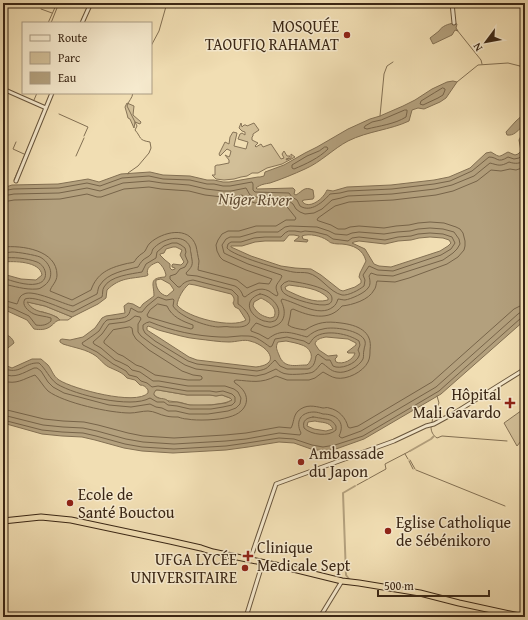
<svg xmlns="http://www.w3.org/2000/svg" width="528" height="620" font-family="'Gentium Book Plus',serif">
<rect width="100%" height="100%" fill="#f1deb3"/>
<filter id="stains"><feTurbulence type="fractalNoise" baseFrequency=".005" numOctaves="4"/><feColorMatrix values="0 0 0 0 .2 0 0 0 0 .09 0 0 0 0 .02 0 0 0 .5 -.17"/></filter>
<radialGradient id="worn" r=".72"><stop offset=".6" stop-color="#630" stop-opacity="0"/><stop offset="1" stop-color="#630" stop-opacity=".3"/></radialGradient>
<path fill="#d2bf98" stroke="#867356" d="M127,103L134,106L133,115L141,122L140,124L135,122L134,128L130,119L128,118L127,114L125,107Z
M241,123L242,127L244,125H246L247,126L254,123L259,130L253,134V136L252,137V140L258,143L255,146L256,147L261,144L263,147L271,144L281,159L284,158L282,154L284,151L287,156H290L288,159L287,158L286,160L291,158V154L295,157L282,164L267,168L258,173H252L247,176L241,177L234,179L224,180L216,179L212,175H215V166L217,165H219L229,163V160L225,155L229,157L230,155L231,151L227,149L220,156L219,154L225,142L229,144L230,137L233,132L237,133L234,146L246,149L248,142L238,139L240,134L242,133L245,135V132L242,131L239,128Z
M26,302H28L45,306L72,317L68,320H60L57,317L43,312L37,311L33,309Z
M156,390H158L187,395H210L216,396L222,395L230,398L232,400C225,405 199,406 189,405C185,404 181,402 177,402C169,401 160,400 154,395L153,393Z
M525,408V436L517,446L504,423Z"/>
<path fill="#b3a07d" stroke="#837053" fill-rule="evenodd" d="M454,23L457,24L456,28L458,31L455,30L452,35L433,44L430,38L439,31C442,26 448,24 454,23Z
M453,81L457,82L446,98L440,102L424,109L418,108L412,110L409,121C390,130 368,131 348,141C333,149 321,162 305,169C294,174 282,179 270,183C265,184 261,184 256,188L257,189L293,188L295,190L294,194L296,195C303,191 304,186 313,190L314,197L313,199L304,200L302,201C307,209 319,202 324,195C325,194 326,192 327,190L333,191L347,187L391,185L434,180L449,177L470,168L486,153L491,152C501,158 498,157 508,152L515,155L518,154L521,151L519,140L525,128L524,127H522C517,131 514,136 507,135L506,132L516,121L525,113V320L441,394L364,439L336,449L323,451L311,449L294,443L279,442L248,447L226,450L173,453L142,451L124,448L95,440L82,437L62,436L42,434L3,423V362L5,365L12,368L32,359H41C43,361 46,363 48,365C52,370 53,376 59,380C73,389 136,406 148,393V390C146,387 144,385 140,385L135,380L127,378C122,372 117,371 111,368C105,366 101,360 96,356C86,349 75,348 63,344L60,342V340L62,339L70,340L83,337L95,328L102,318L106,316L125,313L124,306L128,303L133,304L140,308L143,304L154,296C154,284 148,278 165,277L166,275C165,270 162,265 158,262C152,264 145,268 148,275L146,276C131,279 120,277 107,290L106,298L98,304L72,317L45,306L27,302C36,316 48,309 60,320C55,321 55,323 51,326C46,330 40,330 34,329L27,320L3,309V274L21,279L36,280L42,275C40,261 14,261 3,262V188L12,185L58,184L88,179L99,182L121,174L150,172L163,175L190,176L207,180H214L223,182H229L258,177H260L264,176L265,172L284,165L305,153L317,147L348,129L370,119L380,116L403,106L415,100L432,89L447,82ZM289,235H294L299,236V237L294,241L307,242L308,240L303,239L302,236C309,233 321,236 327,240C329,241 330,243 332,243C335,244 339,244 342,244C353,245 363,249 366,261L360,273L359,277L361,280V283L355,287L343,291L340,290L321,275L311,269L295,268L281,266L251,256L231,247V246H242L255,242L265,241H284ZM430,237L443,238L449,240L451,243L448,246L440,251L391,267L379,266L374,264L365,249L352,243L354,242L359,241L385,244L398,241L411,240L419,238ZM173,247H176L182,250L180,255L184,262L181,265L173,264L172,265V267L175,268V269L172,270L170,268V264L165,260L160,255V254L164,253L166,249ZM161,279L170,284L174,290L167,296C160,295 155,287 156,280ZM189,284L195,285L231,294C234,297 235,299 233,303L235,307L239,309L246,320C233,329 187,318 177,305C178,298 183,289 189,284ZM289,285C302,287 319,288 328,298V300C314,304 299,296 286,290L285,287ZM261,298C269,302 278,308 274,317L270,318C262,316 258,314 253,306L254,302ZM148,326C152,327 157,330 162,331C174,334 186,338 198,339C208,340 219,342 229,342C236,342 244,339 250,341C267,345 283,364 256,367L197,360L189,357L158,337L147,330V327ZM326,337L348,339L356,343V345L347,352L348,353H355C353,360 343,365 336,362L335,359L337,357V355L328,356L319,350L315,344C316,339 321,338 326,337ZM286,341C291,342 297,343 302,345C311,348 315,358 307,365C295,365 284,369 279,355C277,350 275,347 278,342ZM156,390H158L187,395H210L216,396L222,395L230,398L232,400L226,403L211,405H190L177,402H169C164,396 159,401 154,395V393ZM315,421C322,423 329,421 333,429L326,431L314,429L307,426L308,422Z
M3,333C8,335 13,338 14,343L3,352Z"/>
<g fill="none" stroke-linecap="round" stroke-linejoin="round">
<path stroke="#776449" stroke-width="1" d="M443,88L445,89V90L443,95L438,98L423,105L420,104L421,101L434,93Z
M405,110H407V112L406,117C395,124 379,126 367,129L364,128L365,126L372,122L381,120Z
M325,147H327L328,149C319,158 306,164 294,169L292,168V165L307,156L319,151Z
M3,191L13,189L59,188L87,183L100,186L122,178L149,176L163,179L190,180L207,184H214L223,186H230L252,182L253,184V190L255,192L289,193L292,197L297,200L300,206C311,213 323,202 330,194L340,193L348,191L392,189L434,184L450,181L472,171L489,157C498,157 497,164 508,157L514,159L519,158L525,152L523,141L525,135
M3,196L14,194L59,193L87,188L100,191L123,183L149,181L162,183L189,185L206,189L223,191H231L246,188L250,195L255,197L286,198L289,201L293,204L296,209L300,212L305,214L314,213L322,209L332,200L341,198L348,196L392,194L435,189L452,185L474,176L490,163C498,165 500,167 509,162C515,164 520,164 525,160
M3,202L14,200L60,199L87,194L97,197H101L124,189L149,187L161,189L189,191L205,195L222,197H232L242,195L249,201L255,203H270L283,204L288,208L296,218L295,220H286L276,226H256L239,231H228L222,234L218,240L216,245L217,251L220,257L223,260L246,270L272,279L269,284L259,283L247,288L237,280L198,270C198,267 199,264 199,261C198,257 197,250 196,246C189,225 162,232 150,243C147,246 147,248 145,251C144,253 140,254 138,257C136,258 136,260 134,262C132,263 128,263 125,264C109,268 97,273 91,290L72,300L50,291C51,286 57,282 57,275C57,250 22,245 3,247
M289,231H295L301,232L305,231L315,232L327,235L333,239L348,241L352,238L359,237L385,240L398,237L411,236L418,234L430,233L443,234L452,237L455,243L451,249L441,255L393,271L378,270L369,266L363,275L365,280L364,286C359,290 348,296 342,295C329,292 321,276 308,273C303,272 298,273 293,272C282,270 233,256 227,248L228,244L231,242H241L254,238L265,237H281L285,233Z
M3,253C6,253 9,252 12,252C18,252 35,255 40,257C51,263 55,277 45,285C42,287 40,289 37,289C25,290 14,286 3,284
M3,258C14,257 26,258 37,262C47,266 50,282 36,284C27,286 12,281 3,278
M289,281C297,282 333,287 332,299C332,301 331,303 329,304C321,308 292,299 285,294C282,292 281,289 281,286L284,283Z
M260,294C271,295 285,309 276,320C275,321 271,322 270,322C269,322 265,321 264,321C249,316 242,300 260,294Z
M3,300L17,304C19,300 19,296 24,294C33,289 63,304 73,306L97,294C98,291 98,287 100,285C107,273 126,270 138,267C139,265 141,262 143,260C145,258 149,257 151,254C152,253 152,250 153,249C161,239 184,232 190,247C191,251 190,250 191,253C192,263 195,264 186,273L187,275L197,276L235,286C239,288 242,292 243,296L245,297C252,292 259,286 269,291C272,293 274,295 277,296L278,294C273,284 279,284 282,276L281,275L248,264L228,255L224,253L222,245L226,239L230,237H240L257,232H278L285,227L290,226L317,227L329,231L335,234L347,235L352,233L359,232L384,234L397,232L410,231L418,229L430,228L443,229L454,232L459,239L460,244L457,249L453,253L443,260L393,276L377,275L371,273L369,276C370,280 371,285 368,288C365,293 351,299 345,300C343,300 339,299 338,299C337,302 336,305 333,307C319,318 296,302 282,299L281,301C286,310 286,322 275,326C272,327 271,328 268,327C264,327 260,324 256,323L251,329V331L259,334L268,339C281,328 292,333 307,337C312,333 316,330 323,329C333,326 361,330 365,341C366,345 364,347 364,350C363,353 364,356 363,359C359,367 345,374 337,372C330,371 327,366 322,363C319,365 317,370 313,372C310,374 291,375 287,374C283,374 279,371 276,369L265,374L256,376L196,369L185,365L153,345L141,336L138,332V324L141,319L140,317L135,316L130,320L125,322L109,324L102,334L93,342L94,344L101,348L115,360L120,362L128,366L132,370L140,372L153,381H159L188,386H225L234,389L238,392L241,398L240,404L236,408L228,411L208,414H189L176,411H168L162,408L156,407L150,404L131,407L109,405L64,393L53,387L48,382L41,371L37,368H34C23,373 15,379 3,374
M158,304L167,306C172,317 182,321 193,325V328L191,329L172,324L148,317L147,315L150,310Z
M3,305L14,309L29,316L36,325C42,326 47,325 51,321V318C45,316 39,316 34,314C28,311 21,305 25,299C35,295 62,309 73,312L102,297C103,294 102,290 104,287C110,276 131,274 142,272L146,264L156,258L157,252L164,246L172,243H177L181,245L185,248L186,252L185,255L188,262L185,267L180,269L176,274L170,276V279L178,287H180C184,282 187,281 193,280L232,290L238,296V304C243,307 254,318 248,324C244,328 235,327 230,327C226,326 222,327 218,327C205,326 180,317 173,306L174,300L173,299L166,300L158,297L147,306L142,312H138L131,308C130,310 130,313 128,315C126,319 112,319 107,320C103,323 102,327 99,331C94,335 88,339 82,343L83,345L97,352L113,364L117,366L126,371L129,375L137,377L141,381L147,383L152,387L158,386L187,391H210L216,392L223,391L232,394L235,397V402L232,405L223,407L211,409H190L177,406L168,405L164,402H157L150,398C131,409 75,395 57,384C49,378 46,369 39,363C24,362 20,376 3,368
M150,322C172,331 196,336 220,337C229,338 239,335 248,336C256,336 263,342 270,347L272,346L275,339L287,337L304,341L309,344C311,342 312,339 315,337C326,329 349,334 359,341L360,345L358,350C359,353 360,353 359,356C356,364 340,370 333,366C332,364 331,362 330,360H326L318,354L316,356C315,362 314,367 308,369H287L280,366L275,360C267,367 269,369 257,371L197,364L188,361L155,341L145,333L143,329V325L146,323Z
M130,327L132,328L133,334L136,339L149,350L182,371L193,375L201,376L202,377V379L200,380H188L155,375L142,367L136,365L123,356L118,354L104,343V341L113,330Z
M3,381C17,385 23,379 35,375C40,380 43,386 48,391C64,403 110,413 130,413C136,413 142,411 148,411C154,411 160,415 166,416C170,417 174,417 178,417C181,418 184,419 187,419C197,421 219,420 229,417C249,412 253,394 235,383L234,381L236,380C251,381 261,384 276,376L287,380H309L315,378L323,372C327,374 331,377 336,378C347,380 363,372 368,362C370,358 370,354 370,350C373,331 357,325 341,323C326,321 318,322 305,330C299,329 292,328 288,325L290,317L291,310L293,309C309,316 329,322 342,306C352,305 369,300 374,290C376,288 376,284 377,281L395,282L409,278L447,264L458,257L464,250L465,246V241L463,233L460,229L456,227L444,223L430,222L418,223L409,225L396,226L384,228L359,226L350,227L345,229H338L331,225L319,221L317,220L318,218L325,213L335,206L349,202L393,200L436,195L453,191L477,181L491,170L501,171L510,169L516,170L525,167
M3,409L44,419L63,421L84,422L98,425L128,433L143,436L174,438L225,435L246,433L279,427L291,428C294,423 293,416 298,411C306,404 314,406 323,408C325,408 327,407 329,408C339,410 346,418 348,427L350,428L358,426L432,382L514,309L520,306H525
M3,415L43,425L63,427L83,428L97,431L126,439L143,442L174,444L226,441L246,439L279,433L300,435L301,433C295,421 301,412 314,412C317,412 320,413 323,414C336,414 346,422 339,436L340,437L342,438L361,431L436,387L518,314L521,312H525
M313,417C316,417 318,418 320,418C328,420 331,418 336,426V430C329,437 311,435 304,428C302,420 307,418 313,417Z
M3,420L42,430L62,432L83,433L96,436L125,444L142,447L174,449L226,446L247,443L279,438L294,439L312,445L323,447L335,445L363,436L439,391L521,318L525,317"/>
<path stroke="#837053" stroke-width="1" d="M41,9L52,13
M82,19L87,8
M48,23L57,3
M51,23L59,3
M457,30L481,60L482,64
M151,46L159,31L167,3
M457,82L478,65L508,63L520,66L525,81
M34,100L37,93
M38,103L45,106
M59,114L88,127L84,136
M380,116L384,74L387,66L393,62
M521,118H520L525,109
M16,142L13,149L24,154
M76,156L84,138
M128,174V173L138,166L149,153L151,148L150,142C138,140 142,138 135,130L137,126L127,106C129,100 132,99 133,93
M14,180L35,131
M432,423L433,415L439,403L437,396
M431,427C431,432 433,435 437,438L442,436L507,441
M405,454L408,459
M410,460L415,469
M409,461L413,469
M416,470L505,506
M357,485L386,469L385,464L410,451"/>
<path stroke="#b3a07d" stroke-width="2" d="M410,451L431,439L434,436
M349,579L346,575L343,493L355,486"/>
<g stroke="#68553c" stroke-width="5">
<path id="minor" d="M452,3L454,23
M82,23L91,3
M3,89L46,108
M16,181L52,93
M250,560L276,484L394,441L426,426L434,424L456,412L525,369
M246,617L263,562
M320,617L342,581"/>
</g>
<g stroke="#3b2715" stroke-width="7">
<path id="highway" d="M3,521L41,517L71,520L170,541L201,548L213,552L285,567L342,581L359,583L420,593L459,603L524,617"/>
</g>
<use href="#minor" stroke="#f6eace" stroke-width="3"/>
<use href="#highway" stroke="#f1deb3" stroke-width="5"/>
</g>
<g fill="#8f2418" stroke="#f6eace" stroke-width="1.5">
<circle cx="347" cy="35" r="4"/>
<path d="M508 397h4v4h4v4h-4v4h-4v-4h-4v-4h4z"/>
<circle cx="301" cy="462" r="4"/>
<circle cx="70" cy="503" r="4"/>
<circle cx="388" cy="531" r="4"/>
<path d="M246 550h4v4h4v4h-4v4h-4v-4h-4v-4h4z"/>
<circle cx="245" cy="568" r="4"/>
</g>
<g text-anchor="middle" stroke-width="3" stroke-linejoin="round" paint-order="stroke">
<g font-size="16" fill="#3b2715" stroke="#f6eace" text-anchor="start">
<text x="339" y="32" text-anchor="end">MOSQUÉE<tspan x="339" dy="18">TAOUFIQ RAHAMAT</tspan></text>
<text x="501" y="400" text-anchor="end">Hôpital<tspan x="501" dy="18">Mali Gavardo</tspan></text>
<text x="309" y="459">Ambassade<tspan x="309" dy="18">du Japon</tspan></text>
<text x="78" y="500">Ecole de<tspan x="78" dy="18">Santé Bouctou</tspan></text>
<text x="396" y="528">Eglise Catholique<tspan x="396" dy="18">de Sébénikoro</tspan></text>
<text x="257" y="553">Clinique<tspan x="257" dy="18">Medicale Sept</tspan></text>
<text x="237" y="565" text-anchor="end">UFGA LYCÉE<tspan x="237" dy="18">UNIVERSITAIRE</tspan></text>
</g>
<g font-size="17" font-style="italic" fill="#5f4b34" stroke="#f6eace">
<text transform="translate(255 199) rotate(1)" y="6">Niger River</text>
</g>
</g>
<rect width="528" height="620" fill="none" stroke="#f1deb3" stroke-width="16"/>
<rect x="4" y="4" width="520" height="612" fill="none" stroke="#3b2715" stroke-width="2"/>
<rect x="8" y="8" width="512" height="604" fill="none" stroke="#3b2715"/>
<rect x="22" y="22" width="130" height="72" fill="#f6eace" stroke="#ab9c84"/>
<rect x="30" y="35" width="20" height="6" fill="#f6eace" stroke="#ab9c84"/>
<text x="58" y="42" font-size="12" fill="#3b2715">Route</text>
<rect x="30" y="52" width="20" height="12" fill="#d2bf98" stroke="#ab9c84"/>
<text x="58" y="62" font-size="12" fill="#3b2715">Parc</text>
<rect x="30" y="72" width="20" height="12" fill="#b3a07d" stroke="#ab9c84"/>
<text x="58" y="82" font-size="12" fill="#3b2715">Eau</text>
<g transform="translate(486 42) rotate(238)" stroke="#f6eace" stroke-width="3" paint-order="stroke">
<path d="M0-3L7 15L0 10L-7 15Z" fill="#3b2715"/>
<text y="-6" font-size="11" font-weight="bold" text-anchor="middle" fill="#3b2715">N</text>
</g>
<path d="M378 590v6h111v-6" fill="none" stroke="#3b2715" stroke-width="2"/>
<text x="384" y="590" font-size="12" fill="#3b2715" stroke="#f6eace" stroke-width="3" paint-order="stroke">500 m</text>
<rect width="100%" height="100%" filter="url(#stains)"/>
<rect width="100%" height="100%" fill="url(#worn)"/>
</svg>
